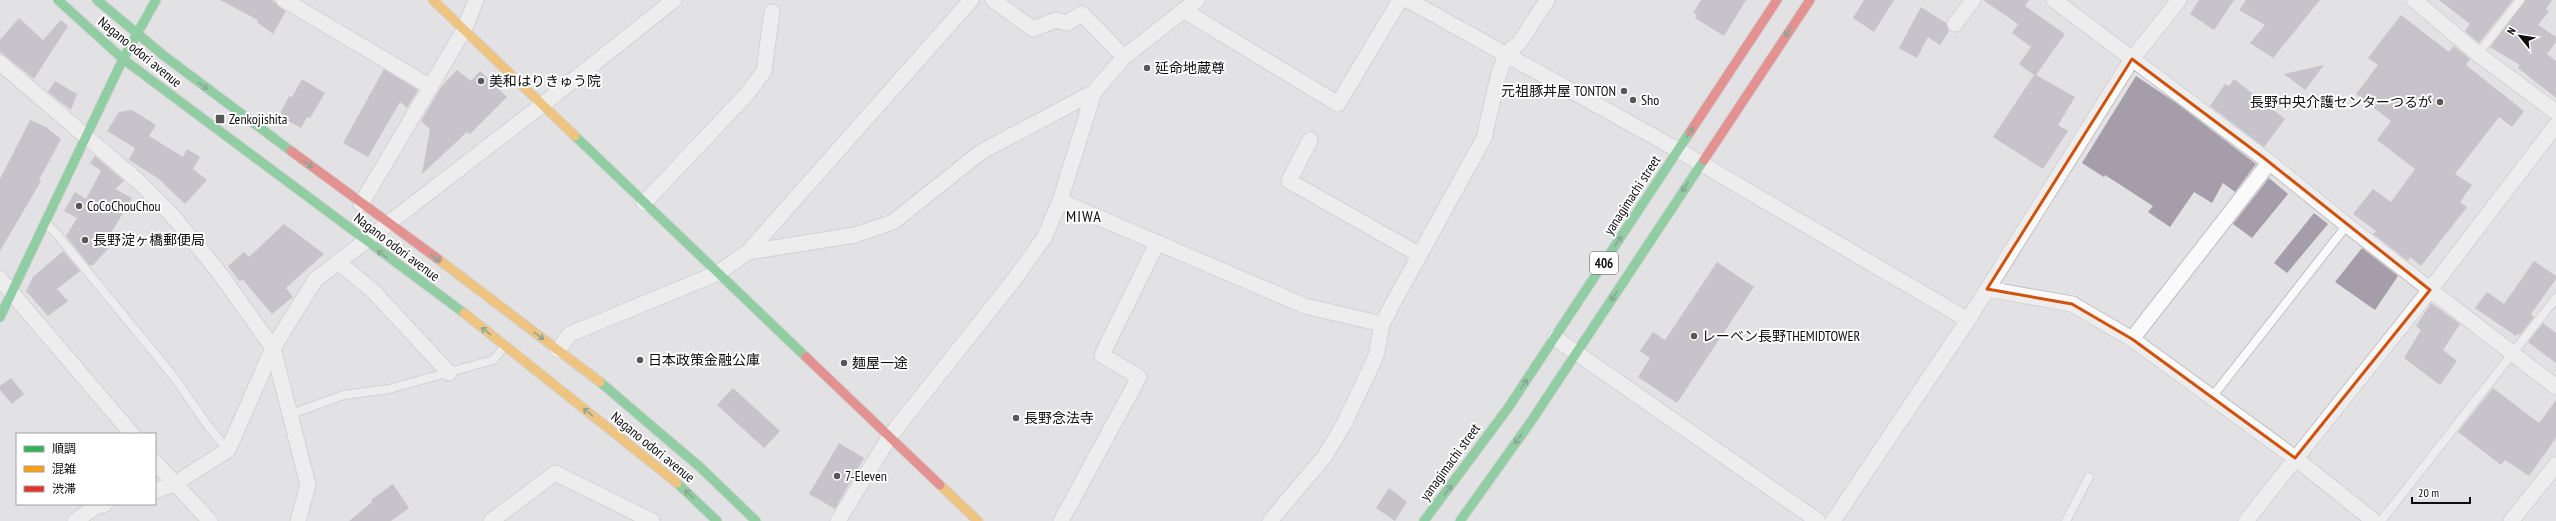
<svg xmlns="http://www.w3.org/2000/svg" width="2556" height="521" font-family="'PT Sans Narrow','Noto Sans JP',sans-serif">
<rect width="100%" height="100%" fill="#e2e1e3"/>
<path fill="#a59daa" d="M220,0H272L286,11L273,34L257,22L258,20Z
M1701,0H1746L1724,36L1695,18L1697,14L1693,13Z
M1864,0H1894L1874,32L1853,18Z
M1983,0H2029L2025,6L2065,34L2036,75L2075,97L2058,125L2068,131L2043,169L1993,137L2034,75L2019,64L2031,47L2012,33L2018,24Z
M2199,0H2234L2214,30L2190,14Z
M2246,0H2320L2273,58L2250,43L2265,25L2239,10Z
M2439,0H2513L2479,43L2465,31L2470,24Z
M2525,0H2552L2546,9L2549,11L2538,25L2556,37V42L2547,54L2556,61V98L2518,68L2520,65L2490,47Z
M1921,7L1946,23L1949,31L1940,45L1928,37L1917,58L1899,48Z
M2401,15L2449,52L2454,46L2470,59L2466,65L2524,111L2512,127L2499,117L2455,174L2472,185L2460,202L2467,207L2421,266L2410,257L2408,261L2373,234L2376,231L2353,214L2373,189L2391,202L2415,169L2377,140L2391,121L2356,94L2378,65L2368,58Z
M19,18L43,40L61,20L68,26L34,79L0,52V40Z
M2324,65L2305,90L2284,74Z
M384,69L418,90L407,108L400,102L368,157L343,143Z
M457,70L471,81L480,71L507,97L470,134L467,132L422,174L430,129L421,121L441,87Z
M2136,76L2175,102L2256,164L2235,192L2223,183L2212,203L2194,192L2170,227L2148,212L2153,206L2105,175L2104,177L2082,163Z
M302,79L325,93L310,118L307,117L301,128L279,116L289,96L292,97Z
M2234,79L2285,119L2264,147L2210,106L2225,84L2229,86Z
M55,81L77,94L71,110L48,92Z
M132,110L156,125L149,136L183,157L187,149L200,157L193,169L207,180L185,204L159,179L129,160L135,148L107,131L119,112Z
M30,120L46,127L61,139L39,180L41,181L0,251V179Z
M95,156L124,181L115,189L132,198L105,243L109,248L93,265H89L66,236L77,218L64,211L75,192L86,199L101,171L90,163Z
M2269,178L2288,194L2252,238L2233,224Z
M2314,213L2328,224L2287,273L2274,263Z
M284,224L324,254L286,288L293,297L272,314L243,280L239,281L228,266L244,252L249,257Z
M2362,248L2398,276L2375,310L2335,282Z
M63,251L80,271L57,289L68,301L48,316L26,291L33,277Z
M2534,261L2556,276V279L2531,314L2534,317L2520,335L2517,334L2516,336L2475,308L2487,292L2504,304Z
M1717,262L1754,287L1677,403L1638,377L1650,358L1640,351L1653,332L1665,340Z
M2431,303L2460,324L2443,350L2457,361L2440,385L2404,358L2421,330L2416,326Z
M2543,323L2556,333V363L2528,342Z
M11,378L24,394L12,404L0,390V386Z
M733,388L780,431L764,448L717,405Z
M2493,388L2539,423L2556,400V438L2529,476L2505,460L2501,465L2458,432Z
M839,443L864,458L835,509L809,494Z
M393,484L409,508L391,521H349L372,502L371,500Z
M1389,488L1407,502L1395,521L1376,508Z"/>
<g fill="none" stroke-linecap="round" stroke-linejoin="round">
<g stroke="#bfbec0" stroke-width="10">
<path id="lane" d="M2478,54L2520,0
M46,224L55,232L174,377L208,426L228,450
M2212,397L2347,225
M291,414L344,395L389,389L493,360L505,346
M2066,521L2089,477
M2381,521L2556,298"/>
</g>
<g stroke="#bfbec0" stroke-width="17">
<path id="street" d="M284,0L431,87
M993,0L1033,29L1056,20L1067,23L1082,14L1124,57
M1408,0L1678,150L1968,320
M2054,0L2264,158L2347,225L2556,387
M2414,0L2478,54L2556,112
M1183,10L1338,104L1400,0
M1955,24L1973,0
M0,63L138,181L171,214L218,271L273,348L308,485L298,521
M1310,140L1289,181L1420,255
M1060,201L1305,306L1382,324
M644,203L747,94L764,71L772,12
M361,204L464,30L476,0
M748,252L855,235L893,222L981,152L1094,92L1124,57L1197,0
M338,262L374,292L449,373
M0,279L132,434
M1987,289L2072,304L2132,339L2295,458L2374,521
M1555,338L1818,521
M2132,339L2269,163
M558,350L570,334L718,273L748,252L971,0
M155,462L210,521
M155,491L174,484L228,450L273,348L315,280L542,105L674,0
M75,521L95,507L105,504
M491,521L555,473L652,521
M838,521L890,436L1013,281L1044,238L1060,201L1094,92
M1061,521L1139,377L1102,355L1157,243
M1270,521L1325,456L1344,424L1376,356L1382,324L1392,305L1484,138L1498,77L1506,54L1520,42L1547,0
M1833,521L1968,320L2132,59L2179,0
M2246,521L2430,290L2556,125
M2511,521L2556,465"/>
</g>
<g stroke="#bfbec0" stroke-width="11">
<path id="fast" d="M58,0L123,59L464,313
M97,0L163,55L291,151
M575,136L806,357
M0,317L123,59L156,0
M600,382L701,468L756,521
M677,483L717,521
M1424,521L1508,408L1690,132
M1460,521L1530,423L1704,160"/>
</g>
<g stroke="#bfbec0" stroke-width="11">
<path id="slow" d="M433,0L575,136
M438,259L600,382
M464,313L677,483
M940,485L978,521"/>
</g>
<g stroke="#bfbec0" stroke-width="11">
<path id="jam" d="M1690,132L1777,0
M291,151L438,259
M1704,160L1810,0
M806,357L940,485"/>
</g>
<use href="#lane" stroke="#fbfafb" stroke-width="8"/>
<use href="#street" stroke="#fbfafb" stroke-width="15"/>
<use href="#fast" stroke="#30b455" stroke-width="9"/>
<use href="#slow" stroke="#ff9f0a" stroke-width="9"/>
<use href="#jam" stroke="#e5322d" stroke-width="9"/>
</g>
<defs><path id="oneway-shaft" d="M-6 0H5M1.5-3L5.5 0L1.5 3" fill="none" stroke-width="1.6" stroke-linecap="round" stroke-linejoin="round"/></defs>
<g stroke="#1f6132">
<use href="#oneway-shaft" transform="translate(1788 32) rotate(124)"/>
<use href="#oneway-shaft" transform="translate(203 86) rotate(37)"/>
<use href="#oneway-shaft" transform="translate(1690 132) rotate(-57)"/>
<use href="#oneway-shaft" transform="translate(308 164) rotate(37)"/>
<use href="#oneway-shaft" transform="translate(1685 187) rotate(123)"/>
<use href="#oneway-shaft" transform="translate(1618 241) rotate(-57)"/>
<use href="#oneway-shaft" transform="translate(382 254) rotate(-143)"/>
<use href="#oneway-shaft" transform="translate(435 258) rotate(37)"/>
<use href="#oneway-shaft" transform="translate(1614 296) rotate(123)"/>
<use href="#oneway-shaft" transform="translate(486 331) rotate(-143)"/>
<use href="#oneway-shaft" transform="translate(539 336) rotate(37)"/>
<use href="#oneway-shaft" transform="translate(1524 384) rotate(-56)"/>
<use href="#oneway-shaft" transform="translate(588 412) rotate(-141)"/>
<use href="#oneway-shaft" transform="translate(1518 439) rotate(125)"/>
<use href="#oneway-shaft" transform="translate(1448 490) rotate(-54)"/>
<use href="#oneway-shaft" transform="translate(689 494) rotate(-136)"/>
</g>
<path d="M0 0H2556V521H0ZM2132,59L2264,158L2430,290L2295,458L2132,339L2072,304L1987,289Z" fill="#e2e1e3" fill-opacity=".55" fill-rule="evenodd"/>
<path fill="none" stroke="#d2520c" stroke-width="3" stroke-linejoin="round" d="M2132,59L2264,158L2430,290L2295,458L2132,339L2072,304L1987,289Z"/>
<g fill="#585859" stroke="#fff" stroke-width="1.5">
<circle cx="1147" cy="68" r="4"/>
<circle cx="481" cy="81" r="4"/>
<circle cx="1624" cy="91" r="4"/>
<circle cx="1633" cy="100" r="4"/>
<circle cx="2440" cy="102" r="4"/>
<rect x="215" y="114" width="10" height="10" rx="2"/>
<circle cx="79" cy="206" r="4"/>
<circle cx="85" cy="240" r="4"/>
<circle cx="1694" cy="336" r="4"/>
<circle cx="640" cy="360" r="4"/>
<circle cx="844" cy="363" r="4"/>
<circle cx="1016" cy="418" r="4"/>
<circle cx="837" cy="476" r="4"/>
</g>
<g text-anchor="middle" stroke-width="4" stroke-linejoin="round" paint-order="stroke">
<rect fill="#fff" stroke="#565657" stroke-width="1" x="1590" y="252" width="28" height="22" rx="3"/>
<g font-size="13" font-weight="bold" fill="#0e0e0f">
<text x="1604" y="268">406</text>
</g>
<g font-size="14" fill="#0e0e0f" stroke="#fff">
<text transform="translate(140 52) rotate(39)" y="5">Nagano odori avenue</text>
<text transform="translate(1632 195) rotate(-57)" y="5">yanagimachi street</text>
<text transform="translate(397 247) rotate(37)" y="5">Nagano odori avenue</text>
<text transform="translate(653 447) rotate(39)" y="5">Nagano odori avenue</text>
<text transform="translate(1450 462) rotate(-54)" y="5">yanagimachi street</text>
</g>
<g font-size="14" fill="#0e0e0f" stroke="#fff" text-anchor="start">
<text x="1155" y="73">延命地蔵尊</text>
<text x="489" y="86">美和はりきゅう院</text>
<text x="1616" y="96" text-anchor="end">元祖豚丼屋 TONTON</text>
<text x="1641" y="105">Sho</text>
<text x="2432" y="107" text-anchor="end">長野中央介護センターつるが</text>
<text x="229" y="124">Zenkojishita</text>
<text x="87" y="211">CoCoChouChou</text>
<text x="93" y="245">長野淀ヶ橋郵便局</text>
<text x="1702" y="341">レーベン長野THEMIDTOWER</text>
<text x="648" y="365">日本政策金融公庫</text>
<text x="852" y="368">麺屋一途</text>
<text x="1024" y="423">長野念法寺</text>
<text x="845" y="481">7-Eleven</text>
</g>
<g font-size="16" letter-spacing="1" fill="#0e0e0f" stroke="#fff">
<text x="1084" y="222">MIWA</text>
</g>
</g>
<rect x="16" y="433" width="140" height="72" fill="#ffffff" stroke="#9f9f9f"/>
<rect x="24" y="446" width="20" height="6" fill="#30b455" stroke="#9f9f9f"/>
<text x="52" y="453" font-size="12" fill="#0e0e0f">順調</text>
<rect x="24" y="466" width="20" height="6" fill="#ff9f0a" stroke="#9f9f9f"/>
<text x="52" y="473" font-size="12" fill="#0e0e0f">混雑</text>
<rect x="24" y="486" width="20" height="6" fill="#e5322d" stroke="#9f9f9f"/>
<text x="52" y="493" font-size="12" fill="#0e0e0f">渋滞</text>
<g transform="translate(2520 36) rotate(300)" stroke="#ffffff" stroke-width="3" paint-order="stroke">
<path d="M0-3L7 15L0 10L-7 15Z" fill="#0e0e0f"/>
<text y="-6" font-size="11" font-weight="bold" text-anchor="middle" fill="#0e0e0f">N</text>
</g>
<path d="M2412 497v6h58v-6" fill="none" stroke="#0e0e0f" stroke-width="2"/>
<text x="2418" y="497" font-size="12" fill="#0e0e0f" stroke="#ffffff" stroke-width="3" paint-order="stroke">20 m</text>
</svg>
